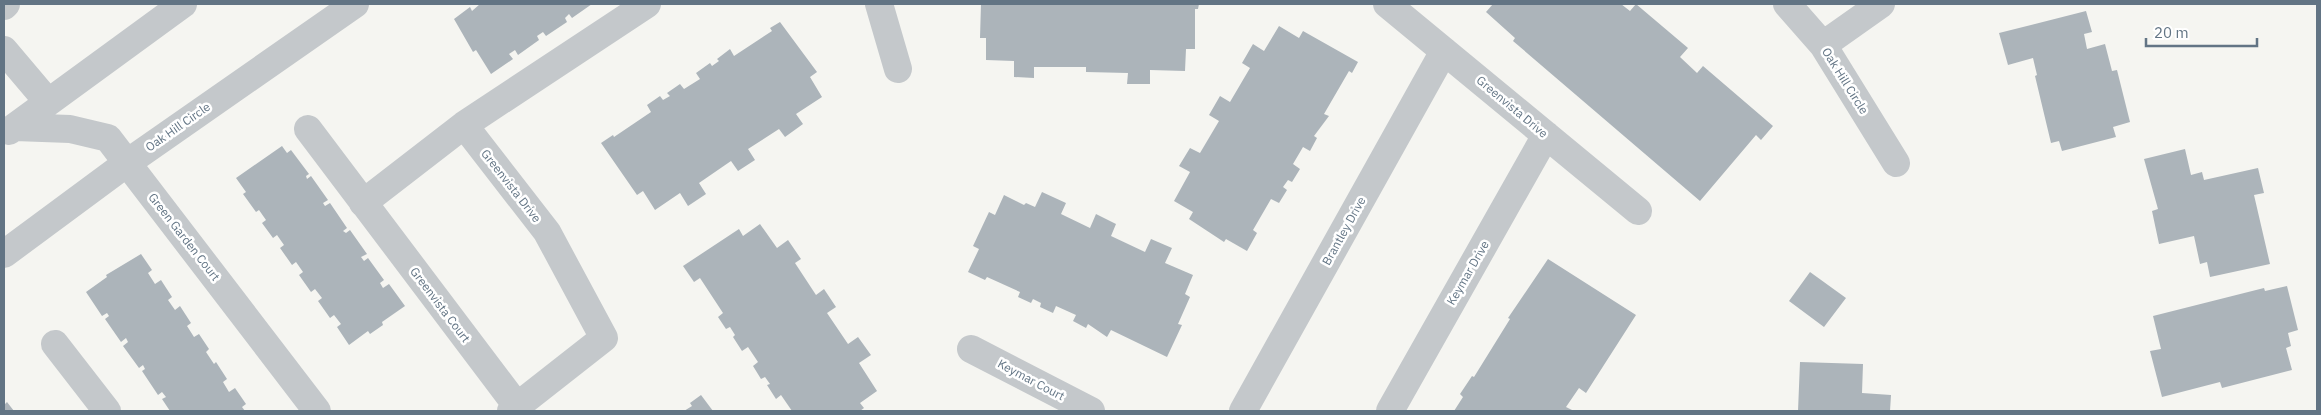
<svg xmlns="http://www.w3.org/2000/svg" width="2321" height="415" font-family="'IBM Plex Sans',sans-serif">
<rect width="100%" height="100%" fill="#f5f5f1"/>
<path fill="#acb4ba" d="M480,4H592L572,18L569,14L565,18L567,22L546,36L543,32L537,36L539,40L518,55L515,50L509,54L513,59L491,74L476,50L473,52L454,19L470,7L472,11Z
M981,4H1199L1198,9H1195V49H1186L1185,71L1150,70V84H1127L1128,73L1086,72V67H1034V78L1014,77V61L986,60V38H980Z
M1493,4H1621L1630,11L1636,4L1688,48L1680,57L1697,73L1703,66L1773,126L1761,140L1756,135L1700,201L1513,41L1515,38L1486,12Z
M2086,11L2092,32L2084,34L2087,49L2105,44L2112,71L2117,70L2130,122L2113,127L2116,137L2062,151L2059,141L2051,143L2035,76L2037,75L2033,58L2008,65L1999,33Z
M780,22L817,72L810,77L822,97L796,114L803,124L785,137L779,129L748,149L755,160L738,171L731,161L699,183L706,194L688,206L680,193L655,210L643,191L637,195L601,143L613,135L614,137L651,112L647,105L660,96L663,100L670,96L667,93L680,84L684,89L700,79L696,73L710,63L712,66L719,61L717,59L730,49L734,56L772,31L770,28Z
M1279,26L1299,38L1303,31L1358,62L1352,73L1349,71L1324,114L1329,116L1314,136L1317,138L1310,151L1303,147L1293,164L1300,169L1292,182L1288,180L1283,187L1287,190L1279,203L1271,199L1253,230L1257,233L1247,251L1226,239L1224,242L1189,219L1193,212L1174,201L1190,172L1179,166L1190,148L1200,153L1219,121L1209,115L1220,96L1230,102L1250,68L1242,63L1253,44L1264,51Z
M282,146L287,153L291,150L309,174L306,176L307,179L311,176L328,200L323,203L325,206L330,203L347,228L343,231L346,233L350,230L367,254L361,257L364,261L368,258L384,280L380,283L383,288L389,284L405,306L382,322L383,325L370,334L368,331L349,345L337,327L341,324L334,315L330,318L318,301L322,298L315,289L311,292L299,275L303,272L296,262L292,265L280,248L284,245L277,235L273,238L262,223L266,220L259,210L256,212L243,194L246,192L236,178Z
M2185,149L2191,175L2202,172L2204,180L2258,168L2264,193L2254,195L2270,264L2210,277L2207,262L2200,264L2194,236L2159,244L2152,211L2158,209L2144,159Z
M1042,192L1066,203L1061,214L1090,228L1096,214L1116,224L1111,236L1145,252L1151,239L1172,248L1165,263L1193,275L1185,294L1190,297L1178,324L1182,325L1167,357L1111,330L1107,337L1088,324L1086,328L1073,321L1076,315L1056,306L1053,313L1040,307L1041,303L1033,299L1031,303L1018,297L1020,292L987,277L985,280L968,272L979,249L973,246L989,212L995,215L1004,195L1024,205L1026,203L1035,207Z
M760,224L777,248L788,240L801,259L795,263L816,295L824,289L836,307L827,313L848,344L858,337L871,355L859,363L877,391L860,403L864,408L860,411H792L781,395L776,399L767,385L770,384L765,377L761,379L753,366L758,362L748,347L742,351L733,337L735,335L730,327L726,329L718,317L723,313L700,278L694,282L683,266L739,229L743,236Z
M141,254L152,270L148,273L155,284L161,280L172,297L168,300L175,310L180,306L191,323L187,326L194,337L199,334L209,349L206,352L214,364L216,362L227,379L223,382L229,392L235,388L246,404L242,407L245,411H170L162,399L166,397L162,392L158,395L142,371L145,369L143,365L139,368L123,346L128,342L126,338L121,342L105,319L109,316L107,313L102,316L86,292L107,277L106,275Z
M1548,259L1636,315L1586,393L1579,388L1566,407L1574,411H1454L1463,397L1460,394L1472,376L1474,377L1510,319L1508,318Z
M1810,272L1846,298L1824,327L1789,301Z
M2287,286L2298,330L2288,333L2291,346L2286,348L2292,370L2222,388L2220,382L2162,397L2150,351L2161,349L2153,316L2264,288L2265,291Z
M1800,362L1863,364L1862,393L1891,395L1890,411H1798Z
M701,395L713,411H684L692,406L690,403Z
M7,402L14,411H4V405Z"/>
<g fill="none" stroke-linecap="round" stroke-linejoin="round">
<path stroke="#c4c8cb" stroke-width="28" d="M879,4L898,69
M1387,4L1638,211
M1787,4L1823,45L1896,163
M4,6L6,4
M1823,45L1881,4
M4,50L48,102
M464,125L547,232L604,338L511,411
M15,127L70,129L108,138L317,411
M308,129L517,406
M9,131L183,4
M363,203L464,125L647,4
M4,254L127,163L355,4
M55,344L107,411
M971,349L1091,411
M1243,411L1444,51
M1390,411L1546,135"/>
</g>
<g text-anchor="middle" stroke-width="5" stroke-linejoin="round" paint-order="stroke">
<g font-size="12" fill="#627484" stroke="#fff">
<text transform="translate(1845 81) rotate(58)" y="4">Oak Hill Circle</text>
<text transform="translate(1512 107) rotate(40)" y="4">Greenvista Drive</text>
<text transform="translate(178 127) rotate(-35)" y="4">Oak Hill Circle</text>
<text transform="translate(511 186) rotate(52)" y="4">Greenvista Drive</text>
<text transform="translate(1344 231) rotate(-61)" y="4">Brantley Drive</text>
<text transform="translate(184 237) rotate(52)" y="4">Green Garden Court</text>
<text transform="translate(1468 273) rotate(-60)" y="4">Keymar Drive</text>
<text transform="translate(440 305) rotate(53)" y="4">Greenvista Court</text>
<text transform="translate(1031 380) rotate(28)" y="4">Keymar Court</text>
</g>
</g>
<rect width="2321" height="415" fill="none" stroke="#627484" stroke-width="10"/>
<path d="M2146 38v8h111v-8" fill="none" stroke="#627484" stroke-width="2.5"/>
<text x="2154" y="38" font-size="15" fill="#627484" stroke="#ffffff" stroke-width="4" paint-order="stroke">20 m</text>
</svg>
